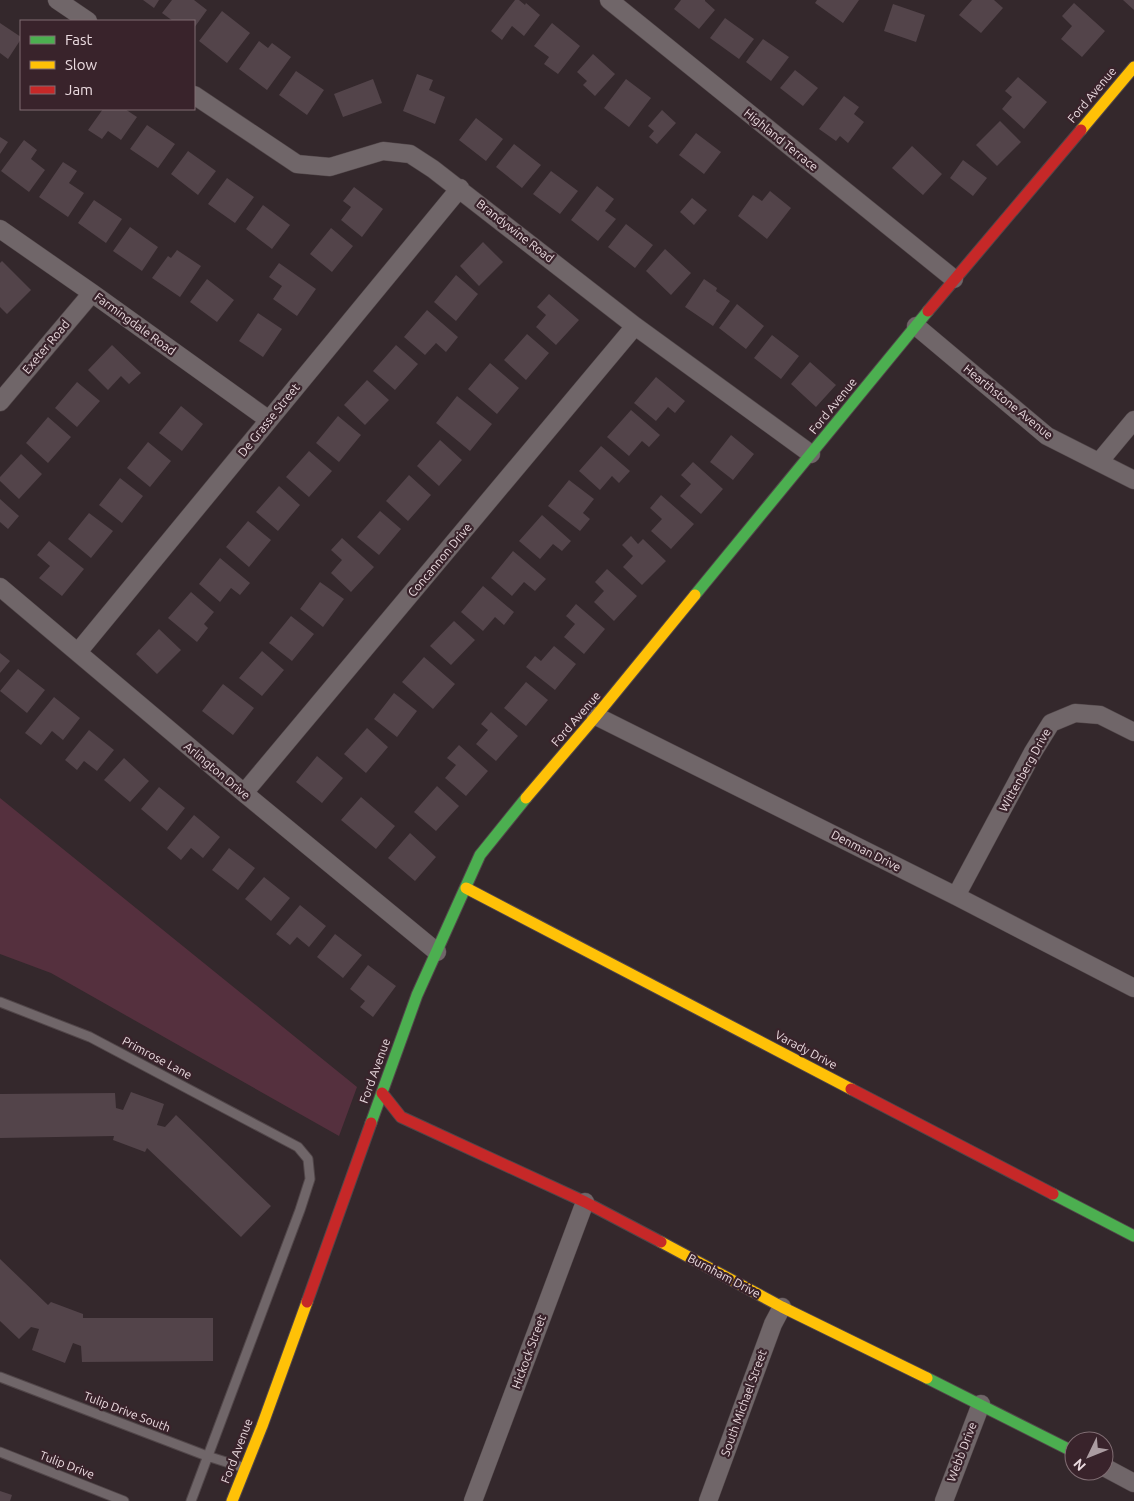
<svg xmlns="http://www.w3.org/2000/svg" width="1134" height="1501" font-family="Ubuntu,sans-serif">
<rect width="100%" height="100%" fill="#34282c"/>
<path fill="#55303e" d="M0,798L357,1087L339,1136L51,973L0,954Z"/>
<path fill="#53444a" d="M143,0H159L154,8Z
M172,0H194L207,10L194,28V21H173L162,13Z
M515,0H519L525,5L526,3L540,15L524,36L512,26L502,40L491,31Z
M681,0H705V1L715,10L699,29L674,9Z
M817,0H859L843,23L815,3Z
M972,0H994L1003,8L981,33L959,15Z
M1123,0H1134V10Z
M1074,3L1105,31L1082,57L1061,39L1072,26L1062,16Z
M893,4L925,15L916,42L884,31Z
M222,11L250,33L227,63L199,41Z
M725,18L754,39L739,59L710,38Z
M0,23L21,37V39L8,59L0,53Z
M552,23L580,46L558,74L544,64L549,57L534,46Z
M763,39L789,57L771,81L746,62Z
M259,41L268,48L272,43L291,57L267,90L239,69Z
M593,54L615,74L595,96L583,85L587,81L577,72Z
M795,70L818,88L803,106L780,88Z
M296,71L324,90L307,115L279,95Z
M417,74L433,80L429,90L445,97L435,124L403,111Z
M1018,77L1047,102L1024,129L1002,109L1012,97L1005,91Z
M373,79L382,103L343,117L334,94Z
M626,79L651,98L629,127L604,108Z
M844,96L859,107L854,114L864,122L848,143L840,136L836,141L819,129Z
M103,109H125L137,117L121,140L108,131L102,139L88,130Z
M662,110L676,123L657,144L649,137L654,131L648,126Z
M476,118L503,139L486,161L459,140Z
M1000,121L1021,142L997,166L976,145Z
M147,125L175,144L158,168L130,149Z
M696,133L721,152L704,174L679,155Z
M0,137L8,142L0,154Z
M24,140L37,150L31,159L45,170L29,192L1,171Z
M514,144L541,165L522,188L496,167Z
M912,146L942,174L923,195L892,168Z
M188,151L216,171L198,195L171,174Z
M963,160L987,178L973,196L950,178Z
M63,162L77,171L69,183L84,193L68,217L39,197Z
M551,171L578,191L560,214L533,194Z
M227,178L254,197L235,223L208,204Z
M597,186L614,199L605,211L616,219L598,241L571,220Z
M354,187L383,209L362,237L341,220L351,207L343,201Z
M770,191L791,208L767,239L738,216L753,195L762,201Z
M692,198L707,210L694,225L680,212Z
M94,200L122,219L106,243L78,223Z
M263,205L290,225L272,249L246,229Z
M626,224L653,245L635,268L608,247Z
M130,227L158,247L142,271L113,251Z
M331,228L353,246L332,272L310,254Z
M483,242L503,262L479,286L460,266Z
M665,249L691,273L671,295L646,271Z
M177,250L201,266L180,297L152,278L168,256L171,258Z
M2,261L31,290L7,314L0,307V263Z
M279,263L316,289L297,316L273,299L282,286L269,277Z
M456,275L478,294L456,321L434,302Z
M207,279L234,300L217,322L190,302Z
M704,279L717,288L716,291L730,301L713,326L685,307Z
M549,294L579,320L556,345L536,327L546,315L537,307Z
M737,304L764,326L746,349L719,328Z
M427,310L458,337L446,352L436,343L425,355L404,337Z
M258,313L282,329L263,357L239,341Z
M527,334L549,353L526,380L504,360Z
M772,335L799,356L781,379L754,358Z
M112,345L141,373L129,384L121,376L108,390L88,370Z
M396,345L418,364L395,390L373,371Z
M810,362L836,385L816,407L791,384Z
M490,363L519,388L497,414L468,389Z
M656,377L685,401L675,413L668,407L656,421L634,403Z
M367,380L389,400L365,425L344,405Z
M77,382L100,401L77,427L55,408Z
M457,396L492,424L470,451L436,423Z
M181,406L203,424L182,451L159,433Z
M631,410L660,435L649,447L642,441L629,456L607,437Z
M338,416L361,435L339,462L316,443Z
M48,417L71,437L48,463L26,443Z
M731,435L754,454L733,480L710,462Z
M440,440L462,460L439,486L417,466Z
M148,442L171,461L150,487L127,468Z
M601,446L630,471L619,483L612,476L600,490L579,471Z
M309,451L332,471L309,497L286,477Z
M21,454L42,474L19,499L0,481V477Z
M693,462L723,489L701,514L680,496L691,484L681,475Z
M409,475L431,495L408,521L386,501Z
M120,478L143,496L122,523L99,505Z
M569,480L594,499L583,513L590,519L580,531L548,506Z
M279,486L300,505L278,531L256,512Z
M661,495L694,524L671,549L651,531L662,519L650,508Z
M0,499L19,516L8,529L0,522Z
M380,511L401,529L379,555L357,537Z
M89,513L113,531L91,558L68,539Z
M542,515L571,541L562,551L553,544L540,559L519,541Z
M248,521L271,540L249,567L226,547Z
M631,536L638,544L643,539L666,561L642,585L623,567L633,556L622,545Z
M342,538L374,567L351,592L331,573L342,560L331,550Z
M49,541L84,569L62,596L39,578L50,566L37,555Z
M513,551L546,579L535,591L524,582L512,596L491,578Z
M220,558L250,583L240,595L231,588L220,602L199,584Z
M607,569L637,596L614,621L594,602L604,591L595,582Z
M320,582L344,599L323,627L300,609Z
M483,586L514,612L504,625L495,617L483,631L461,612Z
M191,592L214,612L204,624L208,628L197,642L168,618Z
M576,604L605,629L584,654L564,637L575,624L566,616Z
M291,616L314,634L292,661L269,643Z
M454,621L475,640L451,665L430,646Z
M159,629L181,650L157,674L136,654Z
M554,646L576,664L555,690L526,667L535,656L541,661Z
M262,651L284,670L262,696L239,678Z
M0,653L10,661L0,673Z
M424,657L455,684L433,709L402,682Z
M18,669L45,690L27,713L0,691Z
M526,682L548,700L526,726L504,708Z
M223,684L254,708L233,735L202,711Z
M394,693L417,711L397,737L374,719Z
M54,697L80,718L63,740L52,731L41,745L25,733Z
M491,712L518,736L496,761L476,744L488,730L481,724Z
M367,728L388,747L366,773L344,754Z
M89,730L114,750L97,771L84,761L77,770L65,760Z
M459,745L488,771L466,796L445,778L456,765L447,758Z
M317,756L343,778L322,803L296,782Z
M124,758L149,781L130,802L104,780Z
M437,786L459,806L436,831L414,812Z
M159,787L185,808L167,831L141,809Z
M361,797L395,826L376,849L341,820Z
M194,815L220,837L203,858L191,848L181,860L167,848Z
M410,833L436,857L415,881L388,858Z
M229,848L255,868L238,890L212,870Z
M264,877L290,898L271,921L245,899Z
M300,905L326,926L309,947L297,937L290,945L276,934Z
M335,934L362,955L343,978L317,957Z
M368,965L396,986L373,1017L360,1007L365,1001L350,989Z
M131,1092L164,1104L157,1125L165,1127L176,1115L271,1206L241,1237L147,1148L145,1152L113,1140L114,1136L0,1138V1094L115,1093L116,1108L123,1110Z
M0,1259L48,1305L51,1302L83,1314V1318H213V1361L82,1362L81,1346L73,1343L65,1363L32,1350L39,1329L31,1327L19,1339L0,1321Z
M0,1491L12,1495L10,1501H0Z"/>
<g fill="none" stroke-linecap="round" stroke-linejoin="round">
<g stroke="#514649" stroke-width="11">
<path id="lane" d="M0,1002L90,1037L298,1147L308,1159L310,1179L300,1210L191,1501
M0,1377L207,1456L245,1468
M0,1452L124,1501"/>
</g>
<g stroke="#514649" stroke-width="19">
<path id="street" d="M57,0L88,21
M609,0L954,279
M194,95L297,164L330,167L383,151L410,154L433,169L635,326L811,454
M0,229L92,293L269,420
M916,326L1047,436L1134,480
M0,402L92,293
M1099,462L1134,420
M0,587L244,793L437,952
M78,652L460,188
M596,716L956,896L1134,988
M244,793L635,326
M956,896L1033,752L1051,723L1075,713L1100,715L1134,732
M1104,1467L1134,1483
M473,1501L585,1202
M708,1501L773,1324L782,1307
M944,1501L981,1404"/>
</g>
<g stroke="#514649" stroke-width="13">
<path id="fast" d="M695,595L928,311
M371,1123L417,995L480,855L526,798
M1053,1194L1134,1236
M927,1378L1074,1452"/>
</g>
<g stroke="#514649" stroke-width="13">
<path id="slow" d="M1081,130L1134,67
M526,798L596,716L695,595
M466,888L851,1089
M661,1242L782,1307L927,1378
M232,1501L262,1426L307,1302"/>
</g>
<g stroke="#514649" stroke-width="13">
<path id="jam" d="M928,311L1081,130
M851,1089L1053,1194
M382,1093L401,1117L585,1202L661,1242
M307,1302L371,1123"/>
</g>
<use href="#lane" stroke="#706669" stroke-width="9"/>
<use href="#street" stroke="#706669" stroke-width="18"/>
<use href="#fast" stroke="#4caf50" stroke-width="11"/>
<use href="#slow" stroke="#ffc107" stroke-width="11"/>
<use href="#jam" stroke="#c62828" stroke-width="11"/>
</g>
<g text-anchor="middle" stroke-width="4.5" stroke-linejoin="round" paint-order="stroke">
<g font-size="12" fill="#ebdbe0" stroke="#39232b">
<text transform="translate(1092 95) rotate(-50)" y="4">Ford Avenue</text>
<text transform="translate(781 140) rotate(39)" y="4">Highland Terrace</text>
<text transform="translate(515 231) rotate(38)" y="4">Brandywine Road</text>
<text transform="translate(135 324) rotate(36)" y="4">Farmingdale Road</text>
<text transform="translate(46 347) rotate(-50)" y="4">Exeter Road</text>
<text transform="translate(1008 402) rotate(39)" y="4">Hearthstone Avenue</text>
<text transform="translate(833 406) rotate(-51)" y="4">Ford Avenue</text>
<text transform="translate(269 420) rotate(-51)" y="4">De Grasse Street</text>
<text transform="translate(440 560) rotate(-50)" y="4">Concannon Drive</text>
<text transform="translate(576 719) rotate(-49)" y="4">Ford Avenue</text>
<text transform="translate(1025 770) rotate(-61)" y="4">Wittenberg Drive</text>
<text transform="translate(217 771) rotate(40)" y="4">Arlington Drive</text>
<text transform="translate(866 851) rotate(27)" y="4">Denman Drive</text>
<text transform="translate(806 1050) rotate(28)" y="4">Varady Drive</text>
<text transform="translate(157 1058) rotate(28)" y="4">Primrose Lane</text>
<text transform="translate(375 1071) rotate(-70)" y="4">Ford Avenue</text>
<text transform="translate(724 1276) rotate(28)" y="4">Burnham Drive</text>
<text transform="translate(529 1352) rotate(-70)" y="4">Hickock Street</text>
<text transform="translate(744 1403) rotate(-70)" y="4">South Michael Street</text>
<text transform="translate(127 1412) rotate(21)" y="4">Tulip Drive South</text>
<text transform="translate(237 1451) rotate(-69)" y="4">Ford Avenue</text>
<text transform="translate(962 1452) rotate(-69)" y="4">Webb Drive</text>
<text transform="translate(67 1465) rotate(21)" y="4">Tulip Drive</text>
</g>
</g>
<rect x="20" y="20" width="175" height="90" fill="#39232b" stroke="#806d73"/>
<rect x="30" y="36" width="25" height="8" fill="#4caf50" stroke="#806d73"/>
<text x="65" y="45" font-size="15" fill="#ebdbe0">Fast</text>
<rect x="30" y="61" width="25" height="8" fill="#ffc107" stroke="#806d73"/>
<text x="65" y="70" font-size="15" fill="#ebdbe0">Slow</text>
<rect x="30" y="86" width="25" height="8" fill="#c62828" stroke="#806d73"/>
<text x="65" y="95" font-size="15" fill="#ebdbe0">Jam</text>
<g transform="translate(1089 1456) rotate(227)"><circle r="24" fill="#39232b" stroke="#806d73"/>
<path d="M0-4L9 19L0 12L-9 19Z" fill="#ab9ca1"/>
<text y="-8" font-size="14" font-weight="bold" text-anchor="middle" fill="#ebdbe0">N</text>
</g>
</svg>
